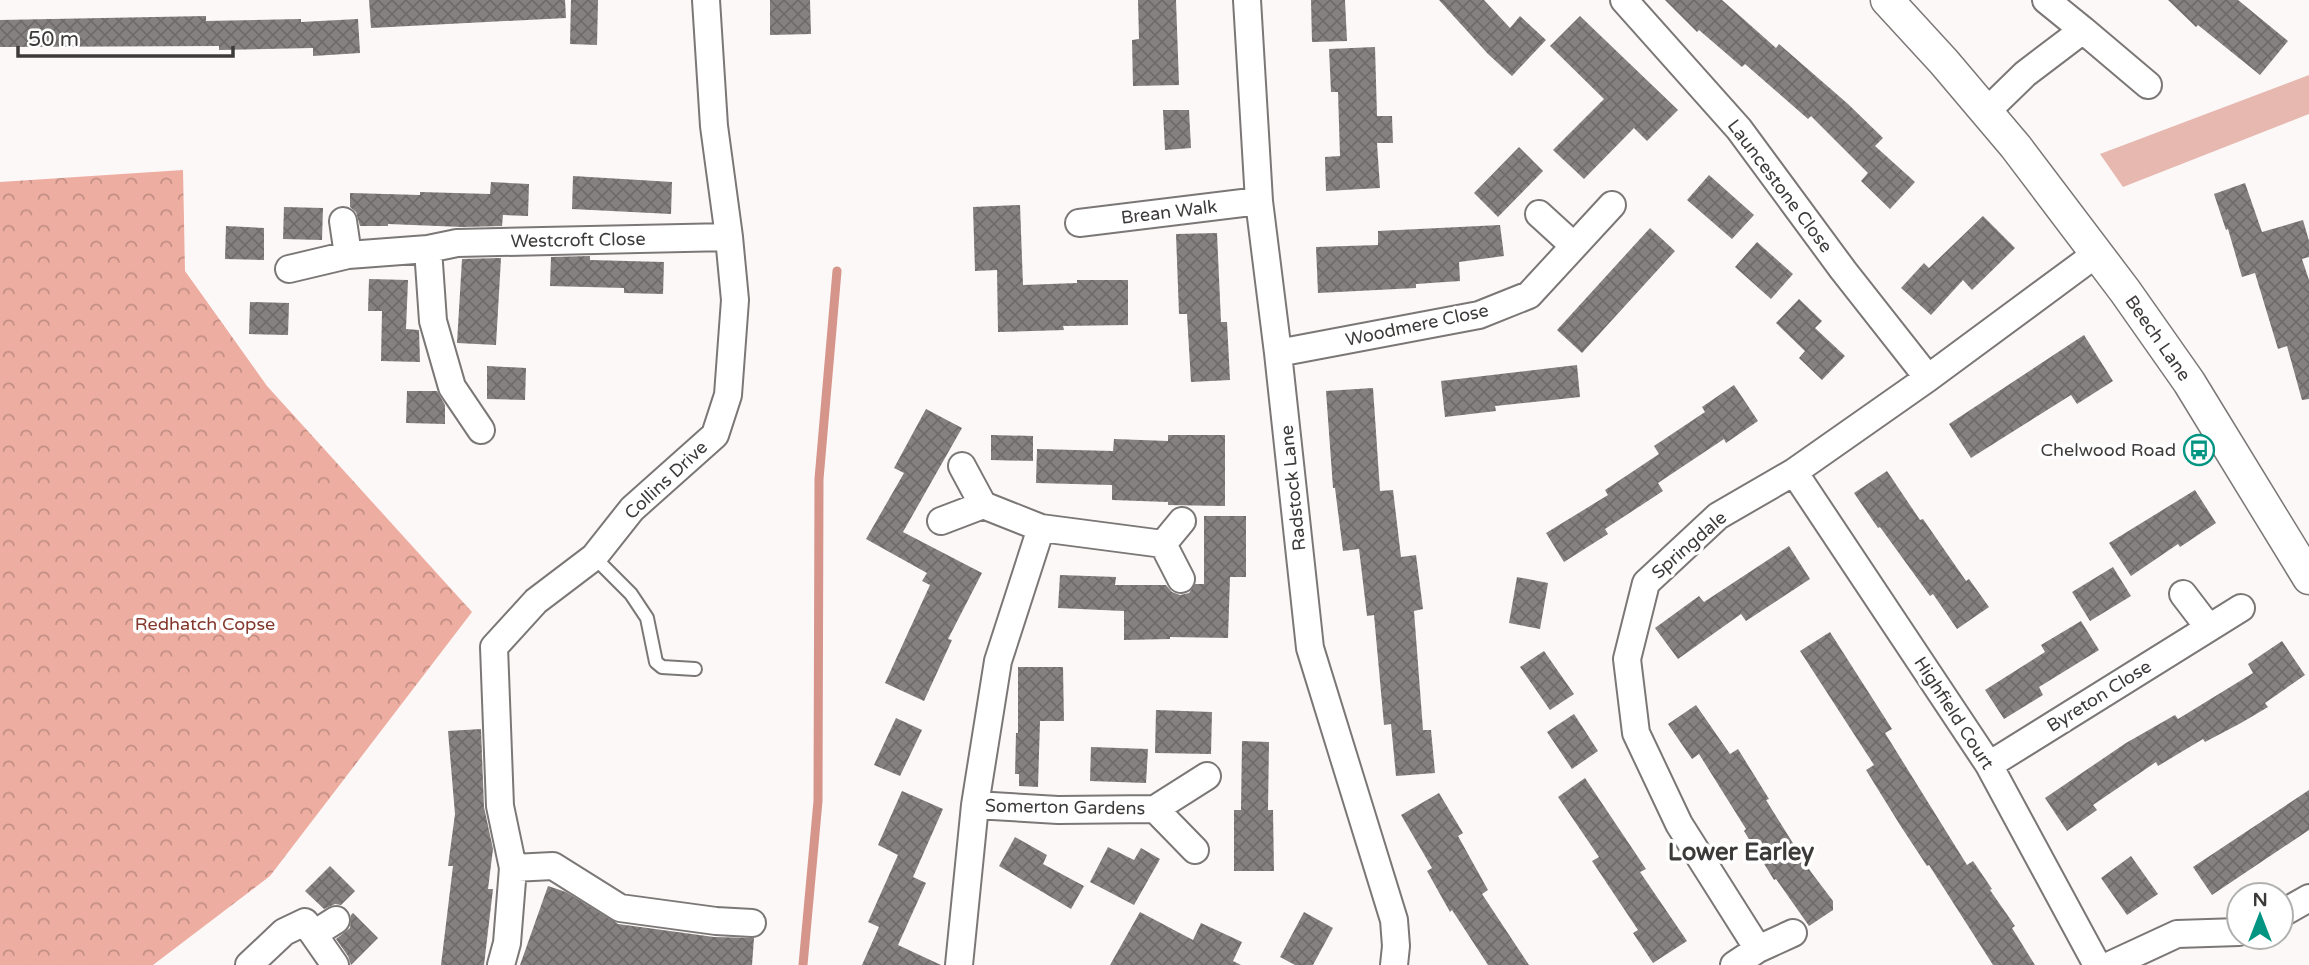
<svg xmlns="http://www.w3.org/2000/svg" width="2309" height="965" font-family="'Varela Round',sans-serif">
<defs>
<pattern id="forest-crowns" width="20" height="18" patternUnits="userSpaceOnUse" patternTransform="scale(1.75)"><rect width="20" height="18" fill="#eeada1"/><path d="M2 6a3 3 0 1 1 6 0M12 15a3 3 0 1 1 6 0" fill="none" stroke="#c28e84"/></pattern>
<pattern id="building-cross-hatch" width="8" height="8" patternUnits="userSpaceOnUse" patternTransform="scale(1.75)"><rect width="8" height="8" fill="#858180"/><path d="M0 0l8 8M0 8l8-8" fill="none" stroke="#6e6b6a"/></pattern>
</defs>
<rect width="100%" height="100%" fill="#fcf8f7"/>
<path fill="url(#forest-crowns)" d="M183,170L185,271L267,386L472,612L270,876L153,965H0V182Z"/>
<path fill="#e6b8b0" d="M2309,75V114L2123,187L2100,154Z"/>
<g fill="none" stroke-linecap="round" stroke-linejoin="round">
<path stroke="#d5958b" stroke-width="9" d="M803,965L818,801L819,479L837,271"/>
</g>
<path fill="url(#building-cross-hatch)" d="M369,0H565L566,18L371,28Z
M571,0H598L597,45L570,44Z
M770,0H810L811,34L770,35Z
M1138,0H1176L1179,85L1133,86L1132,40L1139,39Z
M1311,0H1345L1347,41L1312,42Z
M1439,0H1484L1510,28L1520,16L1546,40L1512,76L1488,54Z
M1665,0H1722L1776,48L1779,44L1848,104L1883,138L1875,146L1915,182L1890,209L1861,181L1868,173L1811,116L1808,119L1745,64L1742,67L1699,30L1697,32Z
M2168,0H2238L2288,41L2260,75L2198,25L2196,27Z
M206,16V21L301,19V22L358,19L360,53L313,56V48L219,50V46L0,47V20Z
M1580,16L1678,110L1647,141L1634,128L1584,179L1553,150L1604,99L1550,46Z
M1375,47L1377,116H1392L1393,143H1377L1380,188L1326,191L1325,157L1340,156L1338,92H1331L1329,49Z
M1163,110H1189L1191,148L1165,150Z
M1519,147L1543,171L1498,217L1474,193Z
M1709,175L1754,215L1732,239L1687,200Z
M573,176L672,182L671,214L572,209Z
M491,182L529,184L528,216L503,215L502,226L463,227L388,224V226H360L356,212L350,207V193L420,195V192L490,194Z
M2245,183L2262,232L2303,220L2309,241V257L2302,259L2309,280V399L2302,400L2287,346L2278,349L2255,273L2242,277L2228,229L2226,230L2214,194Z
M1020,205L1023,285L1077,283V280H1128V325L1063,326L1064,330L998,332L997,270L975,271L973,207Z
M284,207L323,208L322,240L283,239Z
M1983,216L2015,248L1972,290L1963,280L1931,315L1901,288L1924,263L1929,268Z
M1500,225L1504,256L1459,262L1460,281L1416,284V288L1318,293L1316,247L1378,245V231Z
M226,226L264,228V260L225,259Z
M1650,228L1675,251L1582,353L1557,330Z
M1217,233L1221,322H1227L1230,380L1191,382L1187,314H1179L1176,234Z
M1757,242L1793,274L1771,299L1735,267Z
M590,256V260L664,262L663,294L624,293V288L550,286L551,257Z
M501,258L496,345L457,343L462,259Z
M369,279L408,280L406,329L419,330L420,362L381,361L382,311H368Z
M1799,299L1822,321L1815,328L1845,356L1822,380L1799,358L1805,351L1776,323Z
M250,302L289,303L288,335L249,334Z
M2084,335L2113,381L2077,404L2071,395L1971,458L1949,424Z
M1577,365L1580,397L1495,406L1496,411L1445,417L1441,381Z
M487,366L526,368L525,400L487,399Z
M1734,385L1758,421L1726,443L1724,439L1658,483L1663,491L1605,529L1608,534L1564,562L1546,533L1608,495L1605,490L1659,454L1654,446L1705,412L1702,407Z
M1373,388L1380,491L1393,490L1401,557L1416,555L1423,609L1414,611L1423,730H1431L1435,773L1396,776L1391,724L1384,725L1374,615L1367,616L1359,549L1343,551L1335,488H1333L1326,391Z
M407,391H437L445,405V424L406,423Z
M926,409L962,428L903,532L982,573L948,639L952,640L924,701L885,683L930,585L922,581L927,573L866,539L904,473L894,468Z
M991,435L1033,436V461L991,460Z
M1168,435H1225V506L1168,505V502L1112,500V485L1036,483L1037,449L1113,451L1114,439L1168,441Z
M1887,471L1920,520L1923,519L1966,581L1969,579L1989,607L1957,629L1933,594L1930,596L1880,527L1878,528L1854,493Z
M2195,490L2216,523L2180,547L2178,544L2131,576L2109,543Z
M1204,516H1246V577H1230L1228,638L1170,637V639L1124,640V611L1058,608L1060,575L1116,577L1115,585H1166L1172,592L1180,595L1189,593L1195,584H1204Z
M1789,546L1810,579L1746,621L1741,614L1678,659L1655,628L1699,596L1704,602Z
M2113,567L2131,596L2090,621L2072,592Z
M1517,577L1548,583L1540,629L1509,623Z
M2081,621L2099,650L2039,687L2043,695L2004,719L1985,690L2045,652L2041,645Z
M1830,632L1892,729L1885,733L1967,865L1973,861L1992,889L1990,890L2015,926L2012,928L2035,965H1993L1929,865L1927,866L1900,825L1866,770L1874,765L1800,651Z
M2282,641L2305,675L2265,703L2268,707L2241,723L2205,742L2203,739L2158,766L2156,762L2093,805L2097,810L2067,831L2045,798L2126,743L2175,715L2178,719L2253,673L2248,664Z
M1544,651L1574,694L1550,710L1520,667Z
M1018,667H1063L1064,721H1040L1038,787L1019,786V774H1015L1016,733H1018Z
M1696,705L1730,754L1738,749L1769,799L1766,800L1811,872L1833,901V910L1809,926L1776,879L1774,880L1744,831L1746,829L1699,754L1692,759L1668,724Z
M1156,710L1212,712L1211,754L1155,753Z
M1574,714L1598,751L1572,769L1547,732Z
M896,718L922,730L900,776L874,765Z
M481,729L484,807L493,849L488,889H493L484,965H441L453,866H448L455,814L448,731Z
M1242,741L1269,742L1268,810H1273L1274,871H1234V810H1241Z
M1091,747L1148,749L1146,783L1090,781Z
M1585,778L1646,869L1640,872L1687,941L1653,963L1633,933L1638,930L1592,861L1599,857L1558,797Z
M2309,790V830L2212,895L2193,867Z
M902,791L943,809L913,877L926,883L898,945L941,965H862L879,927L868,922L898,855L878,845Z
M1439,793L1463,833L1458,836L1488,890L1482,894L1529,965H1488L1452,910L1450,912L1427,871L1432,868L1401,815Z
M1015,837L1047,855L1043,864L1084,886L1071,909L999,866Z
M1108,847L1134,860L1141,848L1160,859L1134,905L1090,882Z
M2131,856L2158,894L2127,915L2101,878Z
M330,866L355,891L341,905L335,904L324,909L305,891Z
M548,886L566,892L618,924L714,937L754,938L752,965H520Z
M1140,912L1193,940L1201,923L1242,942L1233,961L1241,965H1110Z
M1304,912L1333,928L1313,965H1295L1280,957Z
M353,913L378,938L351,965L348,956L336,939L350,928L351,915Z"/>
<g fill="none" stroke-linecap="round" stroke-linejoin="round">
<g stroke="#7b7776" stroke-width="16">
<path id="service" d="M594,557L631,594L647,618L656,662L662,667L695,669"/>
</g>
<g stroke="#7b7776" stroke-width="30">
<path id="minor" d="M1247,0L1259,201L1278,353L1310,648L1394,920L1396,946L1394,965
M1624,0L1739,129L1843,270L1928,378
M2083,30L2148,85
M1986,112L2025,74L2083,30L2046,0
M1539,214L1574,246
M343,221L348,255
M1079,223L1259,201
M428,249L433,321L452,387L481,430
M289,269L348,255L428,249L457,243L729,237
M1278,353L1479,315L1529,295L1612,205
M962,466L983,505
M1794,472L1989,765L2097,965
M941,521L983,505L1041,528L998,661L975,805L959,965
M1041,528L1163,544L1181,579
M1163,544L1182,521
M2183,594L2209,628
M1989,765L2241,608
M975,805L1058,810L1155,809L1195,850
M1155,809L1207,776
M513,868L553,866L620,908L716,921L752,923
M2281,914L2309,898
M1793,933L1758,949L1679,824L1636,733L1627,659L1646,583L1718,516L1794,472L1928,378L2096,254
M314,934L336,920
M249,965L284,932L305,922L335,965
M501,965L507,943L513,868L500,806L494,647L536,601L594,557L632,509L715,435L728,395L735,300L729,237L714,126L706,0
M1734,965L1758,949
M2110,965L2177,934L2239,932"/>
</g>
<g stroke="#7b7776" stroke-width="35">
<path id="tertiary" d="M1887,0L1944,62L2016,147L2125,291L2189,382L2309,578"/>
</g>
<use href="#service" stroke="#fff" stroke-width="12"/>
<use href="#minor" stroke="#fff" stroke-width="26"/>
<use href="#tertiary" stroke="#fff" stroke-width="32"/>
</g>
<defs>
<g id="bus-ring" transform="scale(1.575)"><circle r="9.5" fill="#fff" stroke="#039482" stroke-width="1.5"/><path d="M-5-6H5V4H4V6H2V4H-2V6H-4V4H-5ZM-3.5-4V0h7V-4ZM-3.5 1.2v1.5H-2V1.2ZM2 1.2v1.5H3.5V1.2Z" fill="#039482"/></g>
</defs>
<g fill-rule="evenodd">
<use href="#bus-ring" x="2199" y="450"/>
</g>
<g text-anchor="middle" stroke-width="7" stroke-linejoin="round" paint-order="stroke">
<g font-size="18" fill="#3d3b3a" stroke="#fff">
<text transform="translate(1780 186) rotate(53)" y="6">Launcestone Close</text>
<text transform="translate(1169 212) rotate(-7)" y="6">Brean Walk</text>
<text transform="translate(578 240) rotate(-1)" y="6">Westcroft Close</text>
<text transform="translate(1417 325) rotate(-12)" y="6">Woodmere Close</text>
<text transform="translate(2158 338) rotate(55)" y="6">Beech Lane</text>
<text transform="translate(666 480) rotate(-43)" y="6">Collins Drive</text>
<text transform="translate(1293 488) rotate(-96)" y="6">Radstock Lane</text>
<text transform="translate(1689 545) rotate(-41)" y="6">Springdale</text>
<text transform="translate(2099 696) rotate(-32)" y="6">Byreton Close</text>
<text transform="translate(1954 713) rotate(57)" y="6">Highfield Court</text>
<text transform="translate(1065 807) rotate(1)" y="6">Somerton Gardens</text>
</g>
<g font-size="18" fill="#3d3b3a" stroke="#fff" text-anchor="end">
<text x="2176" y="456">Chelwood Road</text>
</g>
<g font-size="18" fill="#84372c" stroke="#fff">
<text x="205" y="630">Redhatch Copse</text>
</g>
<g font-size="24" font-weight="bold" fill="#3d3b3a" stroke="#fff">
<text x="1741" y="860">Lower Earley</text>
</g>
</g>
<g transform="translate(2260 916)"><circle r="33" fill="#ffffff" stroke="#b1b1b0" stroke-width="2"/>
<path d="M0-5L12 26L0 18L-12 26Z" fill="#039482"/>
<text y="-10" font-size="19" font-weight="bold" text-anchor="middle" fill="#3d3b3a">N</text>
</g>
<path d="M18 46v10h215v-10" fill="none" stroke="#3d3b3a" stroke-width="3.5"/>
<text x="28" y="46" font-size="21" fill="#3d3b3a" stroke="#ffffff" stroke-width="5" paint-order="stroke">50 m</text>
</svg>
